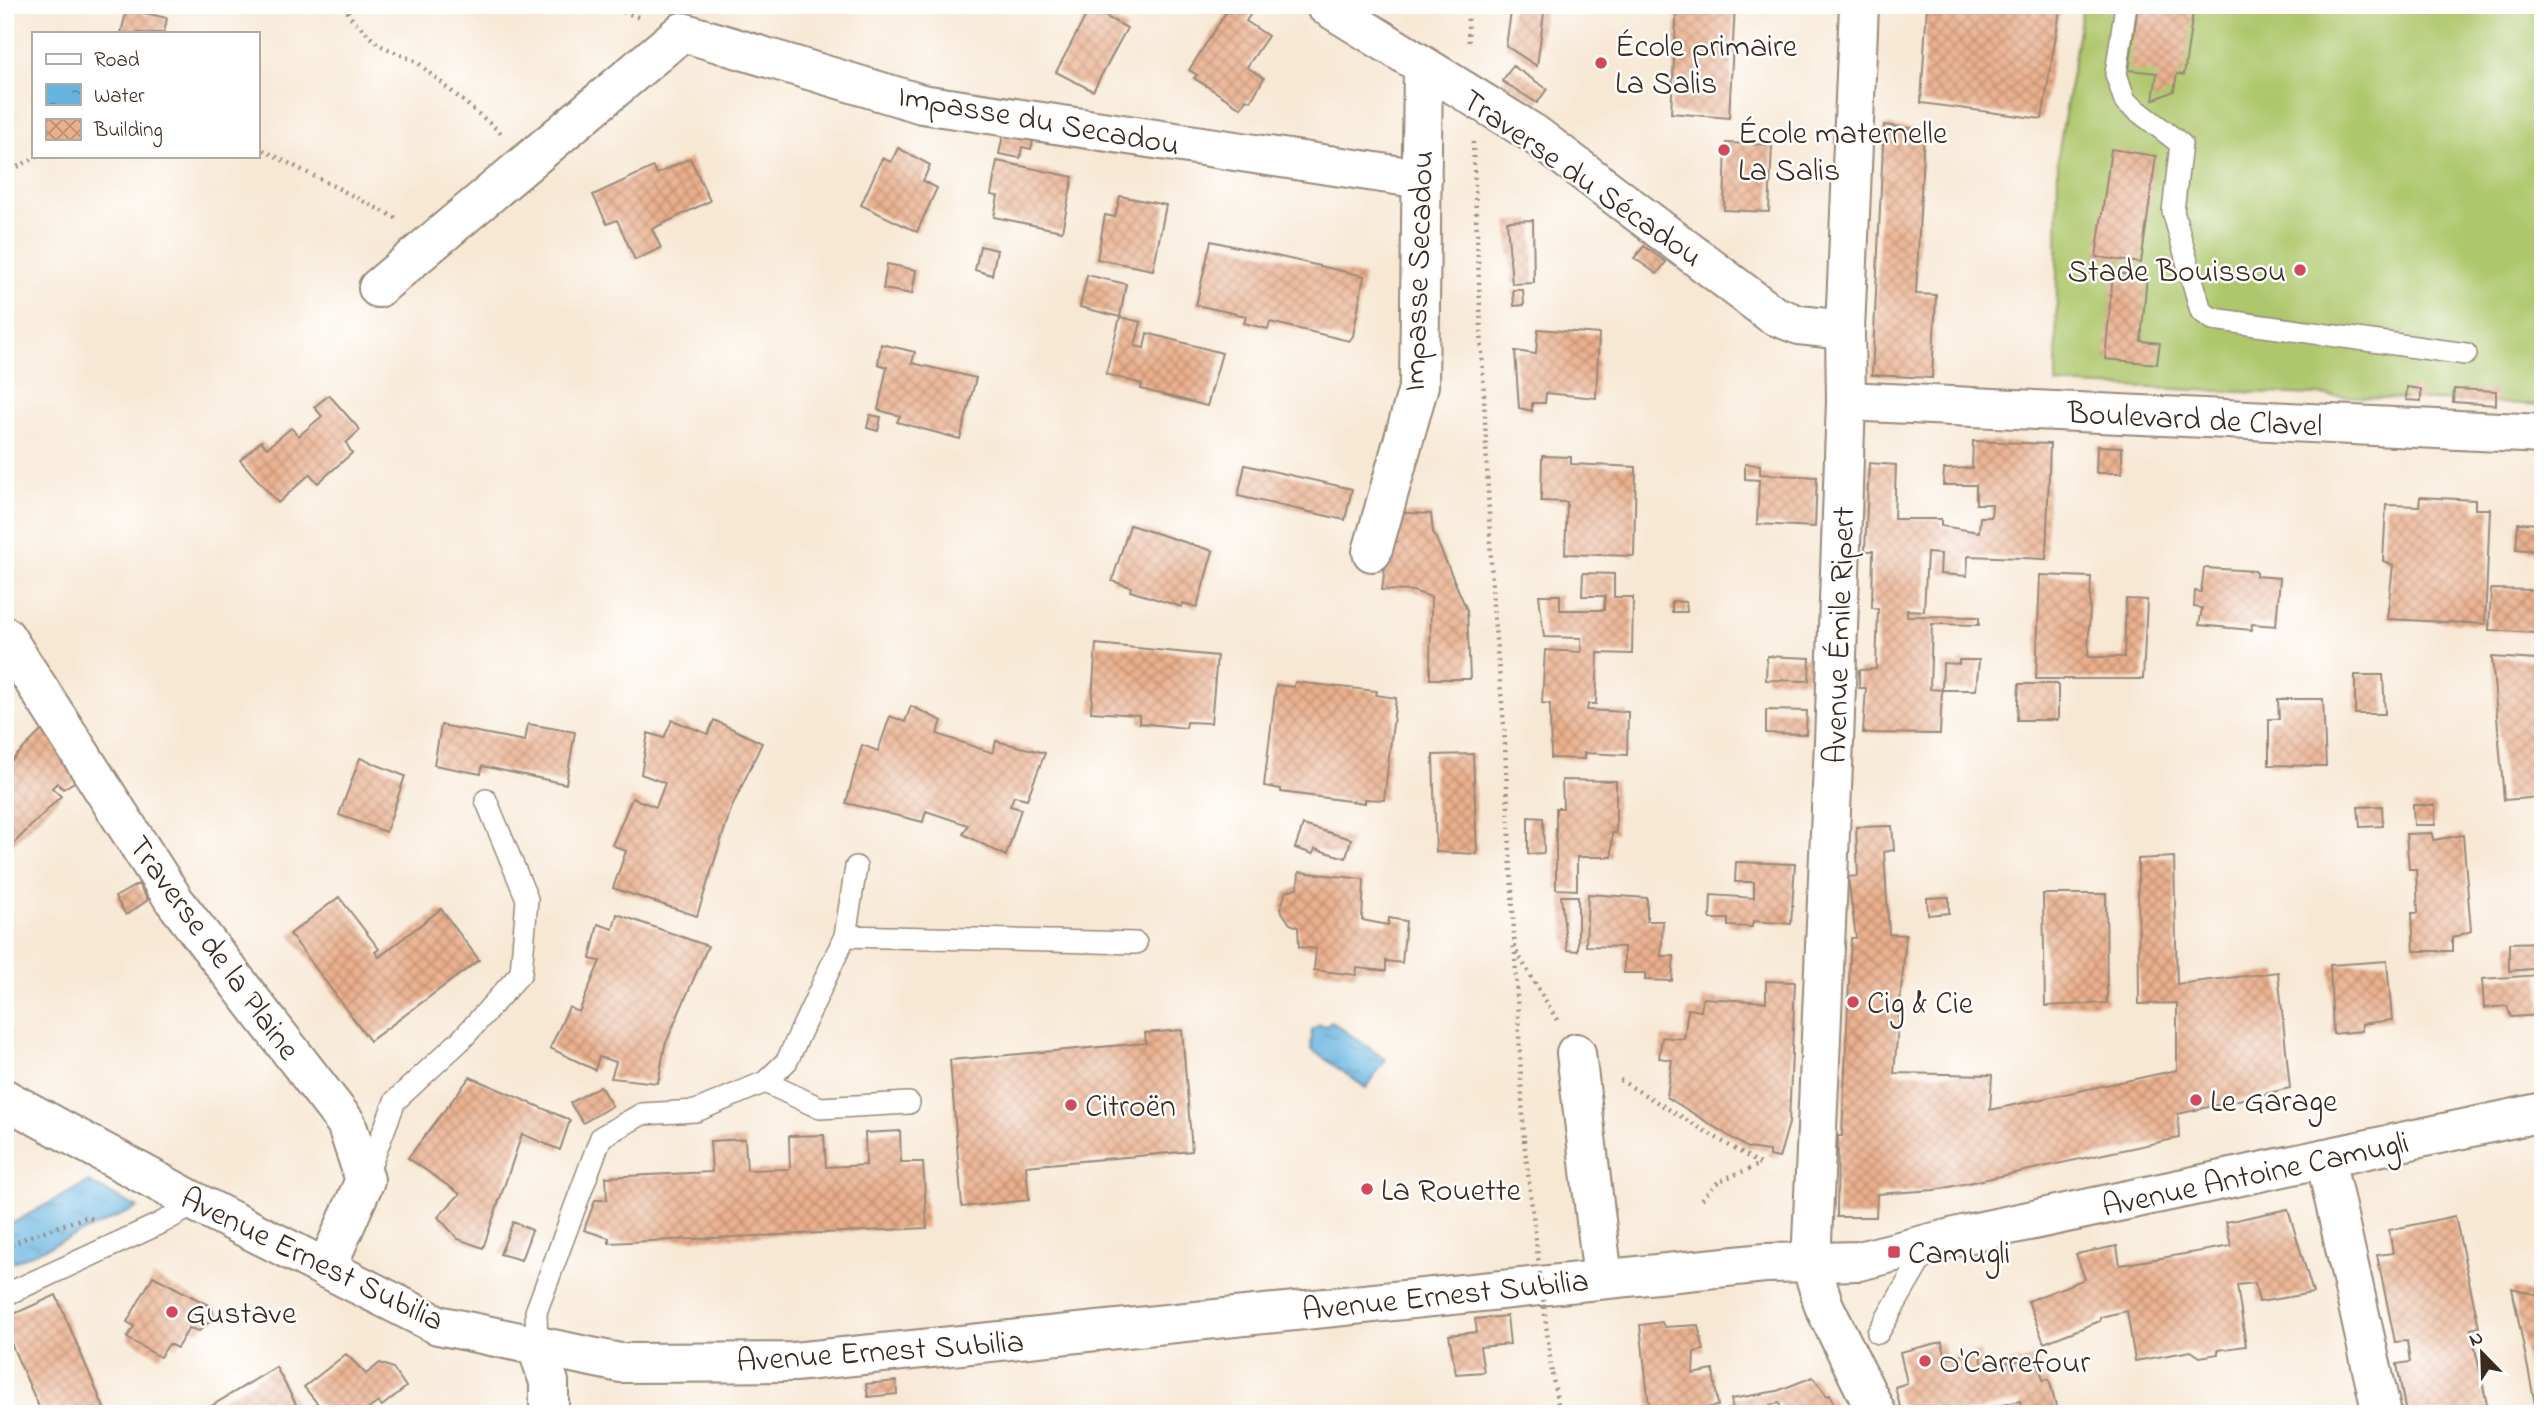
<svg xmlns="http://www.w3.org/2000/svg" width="2548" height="1419" font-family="'Indie Flower',sans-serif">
<defs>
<pattern id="water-ripples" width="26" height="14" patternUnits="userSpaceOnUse" patternTransform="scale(1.75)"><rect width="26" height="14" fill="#66b4e0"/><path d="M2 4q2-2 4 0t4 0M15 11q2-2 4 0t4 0" fill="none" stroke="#5593b5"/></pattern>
<pattern id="building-cross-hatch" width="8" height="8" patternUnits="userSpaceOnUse" patternTransform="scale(1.75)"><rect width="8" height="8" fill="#ebb08d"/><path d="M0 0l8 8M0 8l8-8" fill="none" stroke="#c08f73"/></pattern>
</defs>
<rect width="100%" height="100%" fill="#fff"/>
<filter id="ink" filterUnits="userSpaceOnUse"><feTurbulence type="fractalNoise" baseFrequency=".0143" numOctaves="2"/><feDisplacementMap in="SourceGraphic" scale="14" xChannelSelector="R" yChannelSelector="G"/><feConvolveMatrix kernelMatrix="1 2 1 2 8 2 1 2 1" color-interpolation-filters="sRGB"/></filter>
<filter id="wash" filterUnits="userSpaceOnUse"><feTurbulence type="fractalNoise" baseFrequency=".00686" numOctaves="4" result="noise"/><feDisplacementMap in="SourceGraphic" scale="28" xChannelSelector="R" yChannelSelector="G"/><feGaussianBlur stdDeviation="1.57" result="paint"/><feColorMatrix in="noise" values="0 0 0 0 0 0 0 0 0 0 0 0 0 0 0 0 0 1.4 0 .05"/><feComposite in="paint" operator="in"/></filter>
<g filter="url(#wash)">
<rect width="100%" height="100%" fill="#f7e8d4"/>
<path fill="#aec76c" stroke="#747845" stroke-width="2" d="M2083,5H2543V405L2056,384L2058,156Z"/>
<path fill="url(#water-ripples)" stroke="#506f7f" stroke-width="2" d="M1331,1021L1386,1060L1366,1088L1311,1049L1312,1030L1319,1025L1327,1026Z
M88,1182L138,1208L5,1266V1227Z"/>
<g id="blocks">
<path fill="url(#building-cross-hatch)" d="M1231,5L1256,6L1246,21L1268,36L1247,67L1264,78L1251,101L1246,99L1241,108L1194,78L1197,75L1189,70Z
M1512,5H1545L1537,66L1506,46Z
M1677,5H1735L1729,118L1671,113Z
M1927,5H2061L2042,119L1921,103Z
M2138,5H2194L2184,75L2177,74L2174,91L2153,100L2157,73L2129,70Z
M1090,8L1127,28L1093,91L1056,72Z
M127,9L167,18L164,33H121Z
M1513,66L1547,89L1537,103L1502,81Z
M1884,125L1924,130L1916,294L1936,295L1932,378L1872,375Z
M1003,135L1033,141L1031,149L1022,147L1020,158L999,154Z
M1726,143L1772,145L1769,212L1724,210Z
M898,148L930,165L923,181L937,188L917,232L861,205L882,158L891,162Z
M2111,149L2156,156L2141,263L2096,257Z
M690,158L710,201L652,229L661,248L635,260L617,220L607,224L593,195L653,167L657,174Z
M997,161L1073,177L1062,231L994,217L998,196L991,195Z
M1120,196L1166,205L1153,270L1097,259L1105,215L1115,217Z
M1533,220L1534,283L1512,284L1507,221Z
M1211,241L1364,276L1353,336L1349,341L1270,322L1268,329L1244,323L1246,316L1196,305Z
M980,246L997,250L992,275L975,270Z
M1644,246L1666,262L1657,274L1634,258Z
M887,264L916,270L912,294L883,289Z
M2113,273L2147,276L2141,341L2160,343L2157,364L2105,359Z
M1087,275L1126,284L1120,317L1080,307Z
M1513,290H1523L1524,305L1514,306Z
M1120,317L1141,322L1135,346L1144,348L1147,333L1222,353L1207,406L1141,389L1142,384L1106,374Z
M1538,329L1599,334L1596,398L1546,393L1545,403H1532V411L1519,408L1515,351L1536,354Z
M881,344L915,352L912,363L976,378L960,439L897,422L900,416L878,410L887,367L878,364Z
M2407,387L2421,389V401L2406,400Z
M2454,389L2496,391V405L2453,402Z
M329,395L360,430L346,443L352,453L318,483L310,474L278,503L240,460L261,441L267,448L291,428L299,436L322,416L314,407Z
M870,415L881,417L878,431L867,428Z
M1973,441L2050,444L2046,559L1968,556L1967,576L1940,574L1941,554L1927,553L1924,611L1907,610V616L1979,617V625L1932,624L1930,689L1942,690L1940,734L1863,733L1866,688H1859V670L1876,669L1878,609L1872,608L1873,551H1865L1869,463L1896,465L1894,519H1941V526L1979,532L1980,517H1991L1992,504H1976V485H1943L1944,469L1972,468Z
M2097,446L2122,447V473H2096Z
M1542,456L1571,457V464L1636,467L1634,556L1565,554L1567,502L1541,501Z
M1745,464L1760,465V474L1817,477L1815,527L1757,524L1759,480L1745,479Z
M1245,465L1352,489L1345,520L1238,496Z
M2420,497L2475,500V509H2490L2485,624L2387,619L2393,565L2383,561L2386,505L2419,506Z
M1392,512L1431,514L1433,532L1467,610L1470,679H1430L1431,597L1413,591L1382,590Z
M2518,523L2543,524V603H2535L2534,633L2489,630L2491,589L2536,590L2537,551L2516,549Z
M1130,525L1213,551L1197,607L1183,603L1182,607L1130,591L1131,587L1112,581Z
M2204,568L2256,571V576L2280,578L2276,626L2252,624L2251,630L2199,625L2202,608L2194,607L2195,591L2201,592Z
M1583,573L1614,574V597H1633L1632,654L1598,653L1596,704H1588L1587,710L1628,712L1627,755L1584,753V759L1551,758L1550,704L1542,703L1545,650L1581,652V638L1544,637L1539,595H1560V610H1604L1605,596H1582Z
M2040,575L2091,577L2088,657H2124L2126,599L2147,600L2143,679H2036Z
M1672,601L1686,602L1687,612H1672Z
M1096,644L1217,656L1211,723L1187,722L1186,728L1139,723V715L1091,712Z
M1767,656L1810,658L1809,681L1766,680Z
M2492,657L2536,660L2543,797L2504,800Z
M1959,660H1979L1976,690H1942L1943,663L1959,664Z
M2355,675H2383L2385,714H2355Z
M1295,682L1377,691L1376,695L1396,698L1384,800L1365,799V803L1281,792V789L1264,786L1276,685L1294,687Z
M2019,684H2058V720H2017Z
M2278,699H2323L2326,766L2269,765V719H2279Z
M911,706L942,721L937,734L993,753L996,741L1045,753L1027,799L1014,796L1010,806L1021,809L1006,856L963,834L968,825L926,811L923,822L846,803L862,745L878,751L890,716L905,722Z
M1766,710L1807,711L1806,734L1766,733Z
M672,720L708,734L714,720L762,743L731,809L697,916L613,888L626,851L612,845L632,798L656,807L665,783L641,774L648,733L664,738Z
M51,721L88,773L63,789L57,783L52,788L61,796L5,852V767Z
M528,724L575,732L566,784L482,766L481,774L434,765L441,725L525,741Z
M1473,754L1477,854L1436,852L1433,755Z
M360,758L405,776L386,832L339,815Z
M1562,780L1616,781V833H1612V857H1577V890L1556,889V808H1563Z
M2413,805H2435V825H2414Z
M2382,806L2383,826L2360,827L2358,807Z
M1528,817L1543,818L1544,853L1528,854Z
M1303,825L1351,839L1346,858L1315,849L1313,854L1295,848Z
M1892,826L1894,850L1884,852L1889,934L1906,935L1894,1073L1992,1075L1990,1110L2177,1070V1003L2139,1004L2138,859L2174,857L2177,984L2278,972L2290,1088L2178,1114L2179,1138L1935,1190L1877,1194L1876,1217H1837L1838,1136H1842L1851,938H1856L1848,877L1858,876L1856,827Z
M2432,833L2433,840L2463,835L2471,931L2452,938V951H2414L2412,913H2418L2416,869H2409L2406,834Z
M1736,862L1795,864L1791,924L1753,921L1752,927L1728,926V919H1710L1711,895L1754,898V882H1735Z
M1299,872L1364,879L1362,920L1388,925L1389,918L1406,921L1402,963L1386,961V971L1357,968L1356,975L1314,970L1316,949L1299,947L1298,927L1290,924L1280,909L1286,892L1298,887Z
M138,884L148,900L126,915L115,897Z
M1588,894L1647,898V921H1663L1661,956H1674L1672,981L1645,980V973H1624V947L1586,946Z
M2043,894H2106L2107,1003L2045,1006Z
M1561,896H1578V951L1567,950Z
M339,897L379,949L375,952L379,957L441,909L479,960L370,1041L290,934Z
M1949,897V913L1928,915L1927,898Z
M617,914L708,946L665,1045L658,1083L611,1078L616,1062L599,1057L595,1070L550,1048L569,1007L579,1012L600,961L590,959L598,924L613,929Z
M2543,942V968L2509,971V943Z
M2387,961L2392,1020L2362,1024V1031L2333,1034L2330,965Z
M2539,975L2543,1015L2511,1017L2507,1006L2484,1008L2482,979Z
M1766,981L1795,982L1789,1123L1779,1158L1769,1156V1151L1748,1148L1667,1097L1672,1060L1659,1058L1662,1037L1684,1039L1688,1009L1701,1011L1703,998L1766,1002Z
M1182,1030L1192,1151L1026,1166L1029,1200L962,1207L950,1060L1146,1043L1145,1033Z
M470,1077L570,1120L560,1150L522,1134L483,1248L458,1239L438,1217L460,1194L408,1158Z
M600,1086L612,1106L583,1123L570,1103Z
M900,1131L901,1162H923L927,1228L609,1243V1238L584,1230L595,1200H607L606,1177L712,1172L710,1141L745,1139L747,1170L790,1169L789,1136L824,1135L826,1167L866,1165L865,1133Z
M2288,1209L2313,1293L2259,1302L2255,1283L2237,1285L2246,1346L2218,1350V1354L2200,1357L2191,1351L2135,1361L2127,1311L2100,1317V1321L2044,1343L2028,1301L2085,1279L2076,1254L2117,1246L2120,1265L2231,1246L2226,1222Z
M2455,1216L2479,1327L2471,1329L2489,1414H2406L2397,1364L2410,1362L2407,1341L2395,1342L2377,1255L2393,1253L2389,1230Z
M513,1222L532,1230L521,1260L500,1254Z
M2541,1265L2543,1414H2537L2512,1288L2537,1295Z
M153,1276L212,1307L214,1318L199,1331L189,1328L177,1348L169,1344L160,1357L127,1338L134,1326L127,1322Z
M56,1295L104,1408L107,1414H42L5,1330V1318Z
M1507,1316L1510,1344L1480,1347L1484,1372L1456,1374L1449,1335L1477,1332L1475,1319Z
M1662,1322L1664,1327L1698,1325L1704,1350L1694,1352L1693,1374L1713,1370L1718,1406L1698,1409L1699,1414H1650L1640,1325Z
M1942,1342L1946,1358L1980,1351L1983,1367L2037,1357L2043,1380L2049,1379L2058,1414H2012L2021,1410L2020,1401L1962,1414H1902L1895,1387L1907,1383L1900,1352Z
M346,1354L366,1374L380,1363L393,1368L406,1387L382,1406L378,1402L362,1414H320L322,1409L304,1387Z
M276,1367L296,1404L282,1414H198Z
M1813,1377L1827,1396L1830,1395L1838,1414H1783L1779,1403L1770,1405L1771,1414H1724L1733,1411L1731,1399L1777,1391Z
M896,1381L897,1394L868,1397L866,1384Z"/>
</g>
</g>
<g filter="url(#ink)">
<use href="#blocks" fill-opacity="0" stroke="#998979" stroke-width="2"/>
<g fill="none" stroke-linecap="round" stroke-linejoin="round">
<g stroke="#998979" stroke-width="24">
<path id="service" d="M2126,5L2116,74L2125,101L2181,144L2173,211L2201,311L2213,319L2466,354
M845,936L1136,943
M765,1082L787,1061L845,936L856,867
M366,1177L395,1101L461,1040L521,973L527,899L486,800
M5,1295L161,1223L197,1203
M1878,1333L1930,1244
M537,1347L536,1312L601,1137L642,1114L696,1111L765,1082L820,1108L909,1103"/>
</g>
<g stroke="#998979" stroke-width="42">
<path id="minor" d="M1325,5L1534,134L1773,315L1799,325L1845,330
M378,288L682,32L922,104L1422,179
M1846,401L2543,434
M1372,552L1419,385L1423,68
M5,636L174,900L346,1123L365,1180L326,1269
M1576,1053L1603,1279
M2325,1158L2382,1414
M537,1347L549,1382V1414"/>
</g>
<g stroke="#998979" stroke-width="42">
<path id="tertiary" d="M1811,1264L1824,1306L1877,1414"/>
</g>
<g stroke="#998979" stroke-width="42">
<path id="secondary" d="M5,1099L197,1203L438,1325L620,1363L794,1362L1765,1263L1859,1261L1967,1234L2543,1112
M1811,1264L1834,742L1846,401L1845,330L1859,5"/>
</g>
<path stroke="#998979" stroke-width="4.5" stroke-dasharray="2 5" stroke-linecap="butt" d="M344,5L352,19L379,45L417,62L501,133
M603,5L638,17
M1467,5L1469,46
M1473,142L1493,606L1504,725L1524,1140
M257,147L400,220
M5,173L39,156
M1513,946L1557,1020
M5,1028L13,1035
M1620,1080L1760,1164
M1702,1199L1719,1181L1759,1165
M5,1248L30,1236L86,1217L93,1219
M1552,1374L1560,1414"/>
<use href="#service" stroke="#fff" stroke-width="21"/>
<use href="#minor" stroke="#fff" stroke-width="38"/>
<use href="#tertiary" stroke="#fff" stroke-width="38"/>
<use href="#secondary" stroke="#fff" stroke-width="38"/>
<path stroke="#998979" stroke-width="4.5" stroke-dasharray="2 5" stroke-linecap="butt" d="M1524,1140L1552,1374"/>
</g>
</g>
<g fill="#d1495b" stroke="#fff" stroke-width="2.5">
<circle cx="1601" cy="63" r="7"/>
<circle cx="1724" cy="150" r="7"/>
<circle cx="2300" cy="270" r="7"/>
<circle cx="1853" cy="1002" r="7"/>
<circle cx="2196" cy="1100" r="7"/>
<circle cx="1071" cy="1105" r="7"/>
<circle cx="1367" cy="1189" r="7"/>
<rect x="1887" y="1245" width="14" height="14" rx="3.5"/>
<circle cx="172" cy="1312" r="7"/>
<circle cx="1925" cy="1361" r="7"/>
</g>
<g text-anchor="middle" stroke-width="5" stroke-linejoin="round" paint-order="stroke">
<g font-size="32" fill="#3b2a1e" stroke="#fff" text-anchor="start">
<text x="1615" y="56">École primaire<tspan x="1615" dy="37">La Salis</tspan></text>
<text x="1738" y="143">École maternelle<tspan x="1738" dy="37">La Salis</tspan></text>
<text x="2286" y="281" text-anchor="end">Stade Bouissou</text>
<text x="1867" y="1013">Cig &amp; Cie</text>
<text x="2210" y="1111">Le Garage</text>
<text x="1085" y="1116">Citroën</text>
<text x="1381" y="1200">La Rouette</text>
<text x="1908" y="1263">Camugli</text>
<text x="186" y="1323">Gustave</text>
<text x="1939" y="1372">O'Carrefour</text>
</g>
<g font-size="32" fill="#3b2a1e" stroke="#fff">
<text transform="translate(1039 119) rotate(10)" y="11">Impasse du Secadou</text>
<text transform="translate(1583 177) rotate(35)" y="11">Traverse du Sécadou</text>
<text transform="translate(1417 271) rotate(-88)" y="11">Impasse Secadou</text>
<text transform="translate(2195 418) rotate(3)" y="11">Boulevard de Clavel</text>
<text transform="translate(1838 635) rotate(-88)" y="11">Avenue Émile Ripert</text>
<text transform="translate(215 947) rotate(54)" y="11">Traverse de la Plaine</text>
<text transform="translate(2255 1173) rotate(-12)" y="11">Avenue Antoine Camugli</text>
<text transform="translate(313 1258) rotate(26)" y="11">Avenue Ernest Subilia</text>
<text transform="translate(1445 1294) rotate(-6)" y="11">Avenue Ernest Subilia</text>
<text transform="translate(880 1350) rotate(-4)" y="11">Avenue Ernest Subilia</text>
</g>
</g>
<rect width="2548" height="1419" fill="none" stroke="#fff" stroke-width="28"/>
<rect x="32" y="32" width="228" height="126" fill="#ffffff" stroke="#b1aaa5" stroke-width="2"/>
<rect x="46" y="54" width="35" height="10" fill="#ffffff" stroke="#b1aaa5" stroke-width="2"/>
<text x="94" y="66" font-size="21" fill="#3b2a1e">Road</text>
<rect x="46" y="84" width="35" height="21" fill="url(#water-ripples)" stroke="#b1aaa5" stroke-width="2"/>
<text x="94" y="102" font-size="21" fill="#3b2a1e">Water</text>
<rect x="46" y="119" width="35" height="21" fill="url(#building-cross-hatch)" stroke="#b1aaa5" stroke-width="2"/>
<text x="94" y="136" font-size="21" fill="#3b2a1e">Building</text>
<g transform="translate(2482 1353) rotate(337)" stroke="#ffffff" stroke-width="5" paint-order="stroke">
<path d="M0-5L12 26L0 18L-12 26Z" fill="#3b2a1e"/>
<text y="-10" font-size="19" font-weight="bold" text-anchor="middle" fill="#3b2a1e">N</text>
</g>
</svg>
